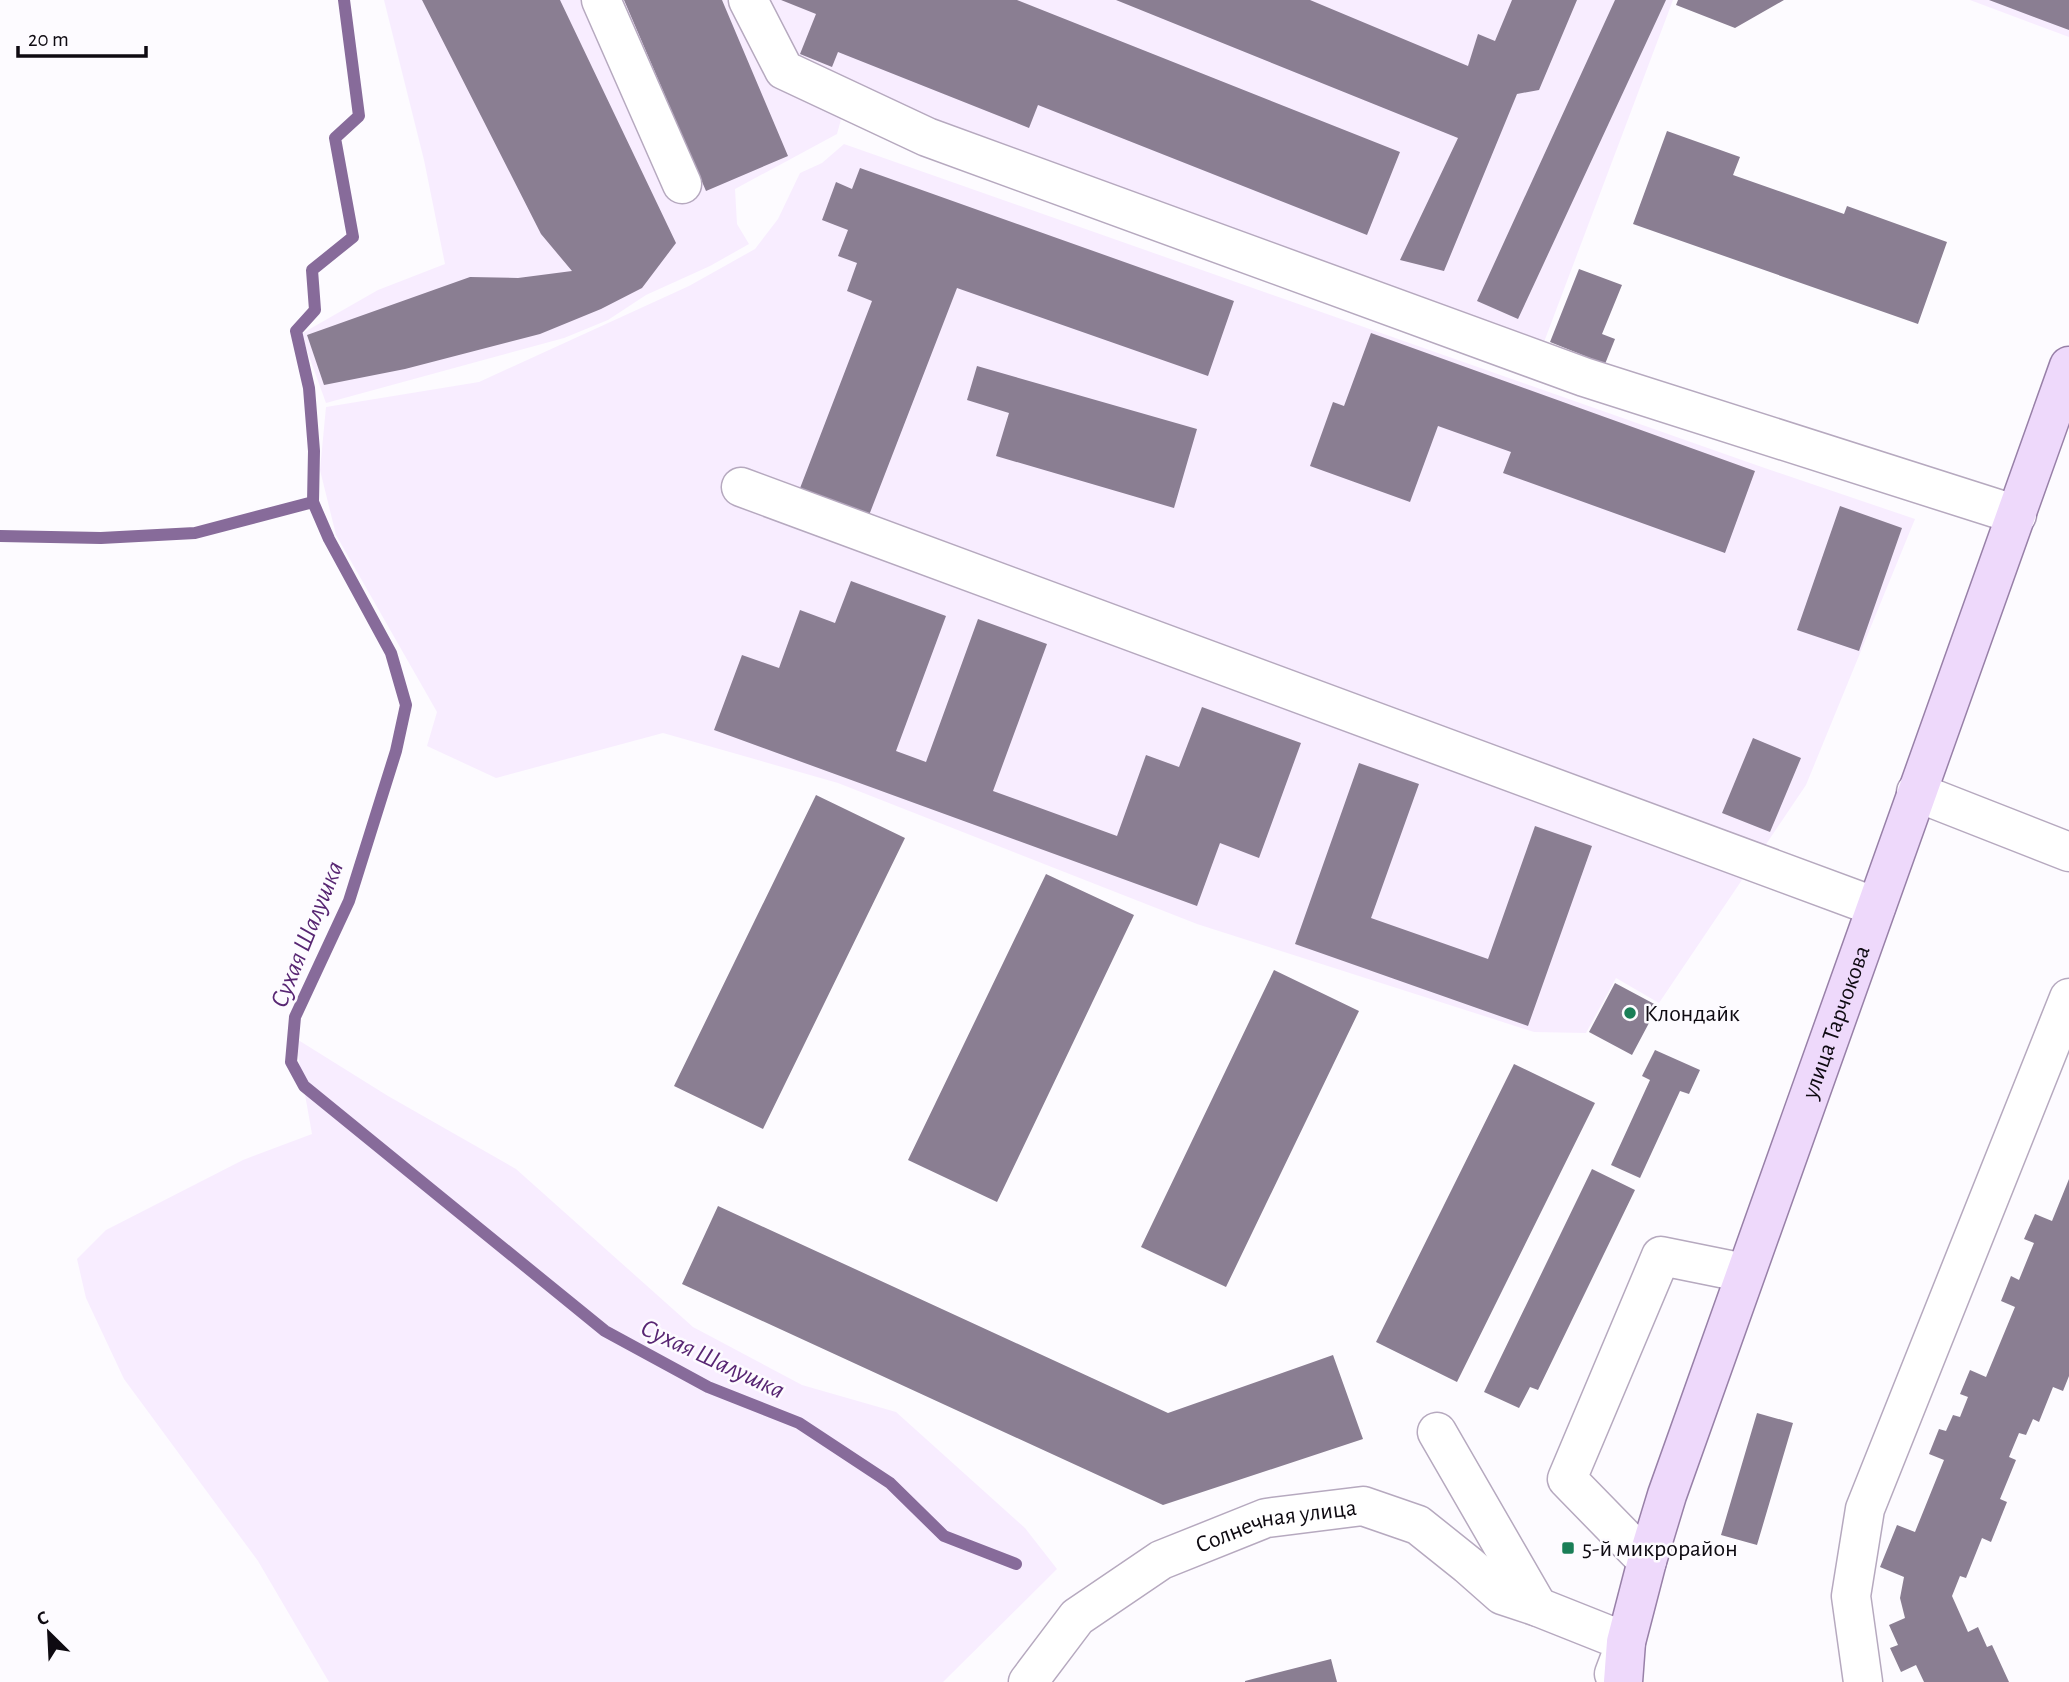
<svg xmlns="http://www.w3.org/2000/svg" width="2069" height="1682" font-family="'Alegreya Sans',sans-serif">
<rect width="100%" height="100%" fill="#fdfbff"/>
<path fill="#f8edff" d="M384,0H1673L1535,366L845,105L837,134L735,189L737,224L749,244L710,266L646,295L608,320L564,338L326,403L301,334L378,290L445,264L424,160Z
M1970,0H2069V37Z
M844,144L1756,465L1915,519L1806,785L1659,1003L1616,978L1586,1033L1534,1032L1197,924L838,783L663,733L496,778L427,746L437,712L336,535L320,470L326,407L479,382L689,286L755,249L778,219L800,173L822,163Z
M295,1038L388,1096L516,1169L693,1327L802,1385L896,1412L1025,1528L1057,1569L943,1682H329L258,1561L124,1379L86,1298L77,1259L106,1230L243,1160L312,1134Z"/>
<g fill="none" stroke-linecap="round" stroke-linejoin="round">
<path stroke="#876b9a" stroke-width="12" d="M344,0L359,116L335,138L353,237L312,270L315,310L296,331L309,388L314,451L313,502L329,539L391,653L406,705L396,751L349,901L295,1017L291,1062L304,1086L605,1331L708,1387L799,1423L890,1483L944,1536L1016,1564
M0,536L101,538L195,533L313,502"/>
</g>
<path fill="#8a7e92" d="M422,0H560L676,243L642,288L601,309L540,334L405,369L324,385L307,335L470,277L518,278L572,271L541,234Z
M624,0H722L788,156L706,191Z
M781,0H1017L1400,152L1367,235L1038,105L1029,128L838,52L832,67L800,54L816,14Z
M1116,0H1310L1468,66L1478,34L1495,41L1512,0H1577L1539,90L1517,94L1444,271L1400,260L1458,138Z
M1615,0H1666L1518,319L1477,301Z
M1678,0H1784L1735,28L1676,5Z
M1989,0H2069V30Z
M1667,131L1740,157L1733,175L1844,214L1847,206L1947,242L1918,324L1633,224Z
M860,168L1234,301L1208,376L957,288L866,523L797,496L872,301L847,291L857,263L838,256L848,230L822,220L836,182L852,189Z
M1579,269L1622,285L1602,334L1615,339L1605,364L1550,342Z
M1371,333L1755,471L1725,553L1503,473L1511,452L1438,426L1410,502L1310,466L1333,402L1344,406Z
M977,366L1197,429L1174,508L996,456L1009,413L967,400Z
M1840,506L1902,528L1859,651L1797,630Z
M851,581L946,616L896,751L926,762L978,619L1047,644L993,791L1117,836L1146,755L1179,767L1202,707L1301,743L1259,858L1220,843L1197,906L714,730L742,655L779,668L800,610L835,623Z
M1753,738L1801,758L1770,832L1722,813Z
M1359,763L1419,784L1371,918L1488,959L1535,826L1592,846L1528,1026L1295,944Z
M816,795L905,838L763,1129L674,1086Z
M1046,874L1134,915L997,1202L908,1160Z
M1274,970L1359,1011L1226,1287L1141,1247Z
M1615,983L1658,1006L1632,1055L1589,1032Z
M1655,1050L1700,1070L1689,1094L1680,1091L1640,1178L1611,1165L1650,1080L1642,1076Z
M1514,1064L1595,1103L1457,1382L1376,1342Z
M1592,1169L1635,1190L1538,1390L1530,1387L1519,1408L1484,1392Z
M2069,1179V1376L2063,1391L2053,1387L2039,1422L2033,1419L2026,1435L2019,1433L2009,1457L2016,1460L2000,1499L2007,1502L1991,1542L1982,1538L1966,1578L1960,1576L1952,1596L1968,1632L1978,1627L1987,1647L1992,1645L2009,1682H1924L1916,1665L1901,1672L1890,1648L1898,1645L1889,1625L1905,1618L1900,1598L1904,1577L1880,1567L1897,1525L1915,1532L1944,1460L1929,1454L1939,1429L1946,1431L1953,1415L1960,1417L1968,1397L1960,1394L1970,1370L1986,1377L2015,1307L2001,1301L2011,1276L2019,1280L2034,1243L2024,1239L2035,1214L2052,1221Z
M718,1206L1168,1413L1333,1355L1363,1439L1163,1505L682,1284Z
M1757,1413L1793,1423L1757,1545L1721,1535Z
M1331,1659L1337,1682H1245V1681Z"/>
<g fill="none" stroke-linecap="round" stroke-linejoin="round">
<g stroke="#b6a9bf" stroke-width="41">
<g id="minor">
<path d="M601,0L682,184"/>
<path d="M748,0L784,70L927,137L1584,377L2017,515"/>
<path d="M741,487L1876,907"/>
<path d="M1916,792L2069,852"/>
<path d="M1437,1432L1538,1607"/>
<path d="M1647,1561L1567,1479L1661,1256L1745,1273"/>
<path id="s1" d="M1028,1682L1077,1617L1161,1560L1266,1518L1363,1506L1418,1525L1468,1565L1502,1595L1538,1607L1626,1642L1614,1674"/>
<path d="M1863,1682L1851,1596L1865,1509L2069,998"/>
</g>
</g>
<g stroke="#9880a8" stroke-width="41">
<g id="major">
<path id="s2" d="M1623,1682L1626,1642L1647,1561L1667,1495L2069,366"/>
</g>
</g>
<use href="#minor" stroke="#fff" stroke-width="38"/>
<use href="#major" stroke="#eed9fb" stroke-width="38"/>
</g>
<g fill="#1a7e57" stroke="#fdfbff" stroke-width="2.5">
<circle cx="1630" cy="1013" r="7"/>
<rect x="1561" y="1541" width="14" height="14" rx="3.5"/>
</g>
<g text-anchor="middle" stroke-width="5" stroke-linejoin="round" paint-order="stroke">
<g font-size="24" fill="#0e0a11" stroke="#fdfbff" text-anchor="start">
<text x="1644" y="1021">Клондайк</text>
<text x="1582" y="1556">5-й микрорайон</text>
</g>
<g font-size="24" fill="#0e0a11" stroke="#fdfbff">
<text dy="8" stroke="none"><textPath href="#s2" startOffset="695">улица Тарчокова</textPath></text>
<text dy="8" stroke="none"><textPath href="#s1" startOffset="304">Солнечная улица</textPath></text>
</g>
<g font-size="26" font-style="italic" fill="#582673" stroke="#fdfbff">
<text transform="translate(306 934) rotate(-68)" y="9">Сухая Шалушка</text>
<text transform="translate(713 1358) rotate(25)" y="9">Сухая Шалушка</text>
</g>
</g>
<g transform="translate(49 1633) rotate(336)" stroke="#fdfbff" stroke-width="5" paint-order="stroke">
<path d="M0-5L12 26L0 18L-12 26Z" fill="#0e0a11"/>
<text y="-10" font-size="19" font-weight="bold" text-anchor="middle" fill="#0e0a11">С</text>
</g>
<path d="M18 46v10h128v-10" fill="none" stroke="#0e0a11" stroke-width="3.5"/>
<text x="28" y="46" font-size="21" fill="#0e0a11" stroke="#fdfbff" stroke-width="5" paint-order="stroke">20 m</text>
</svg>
